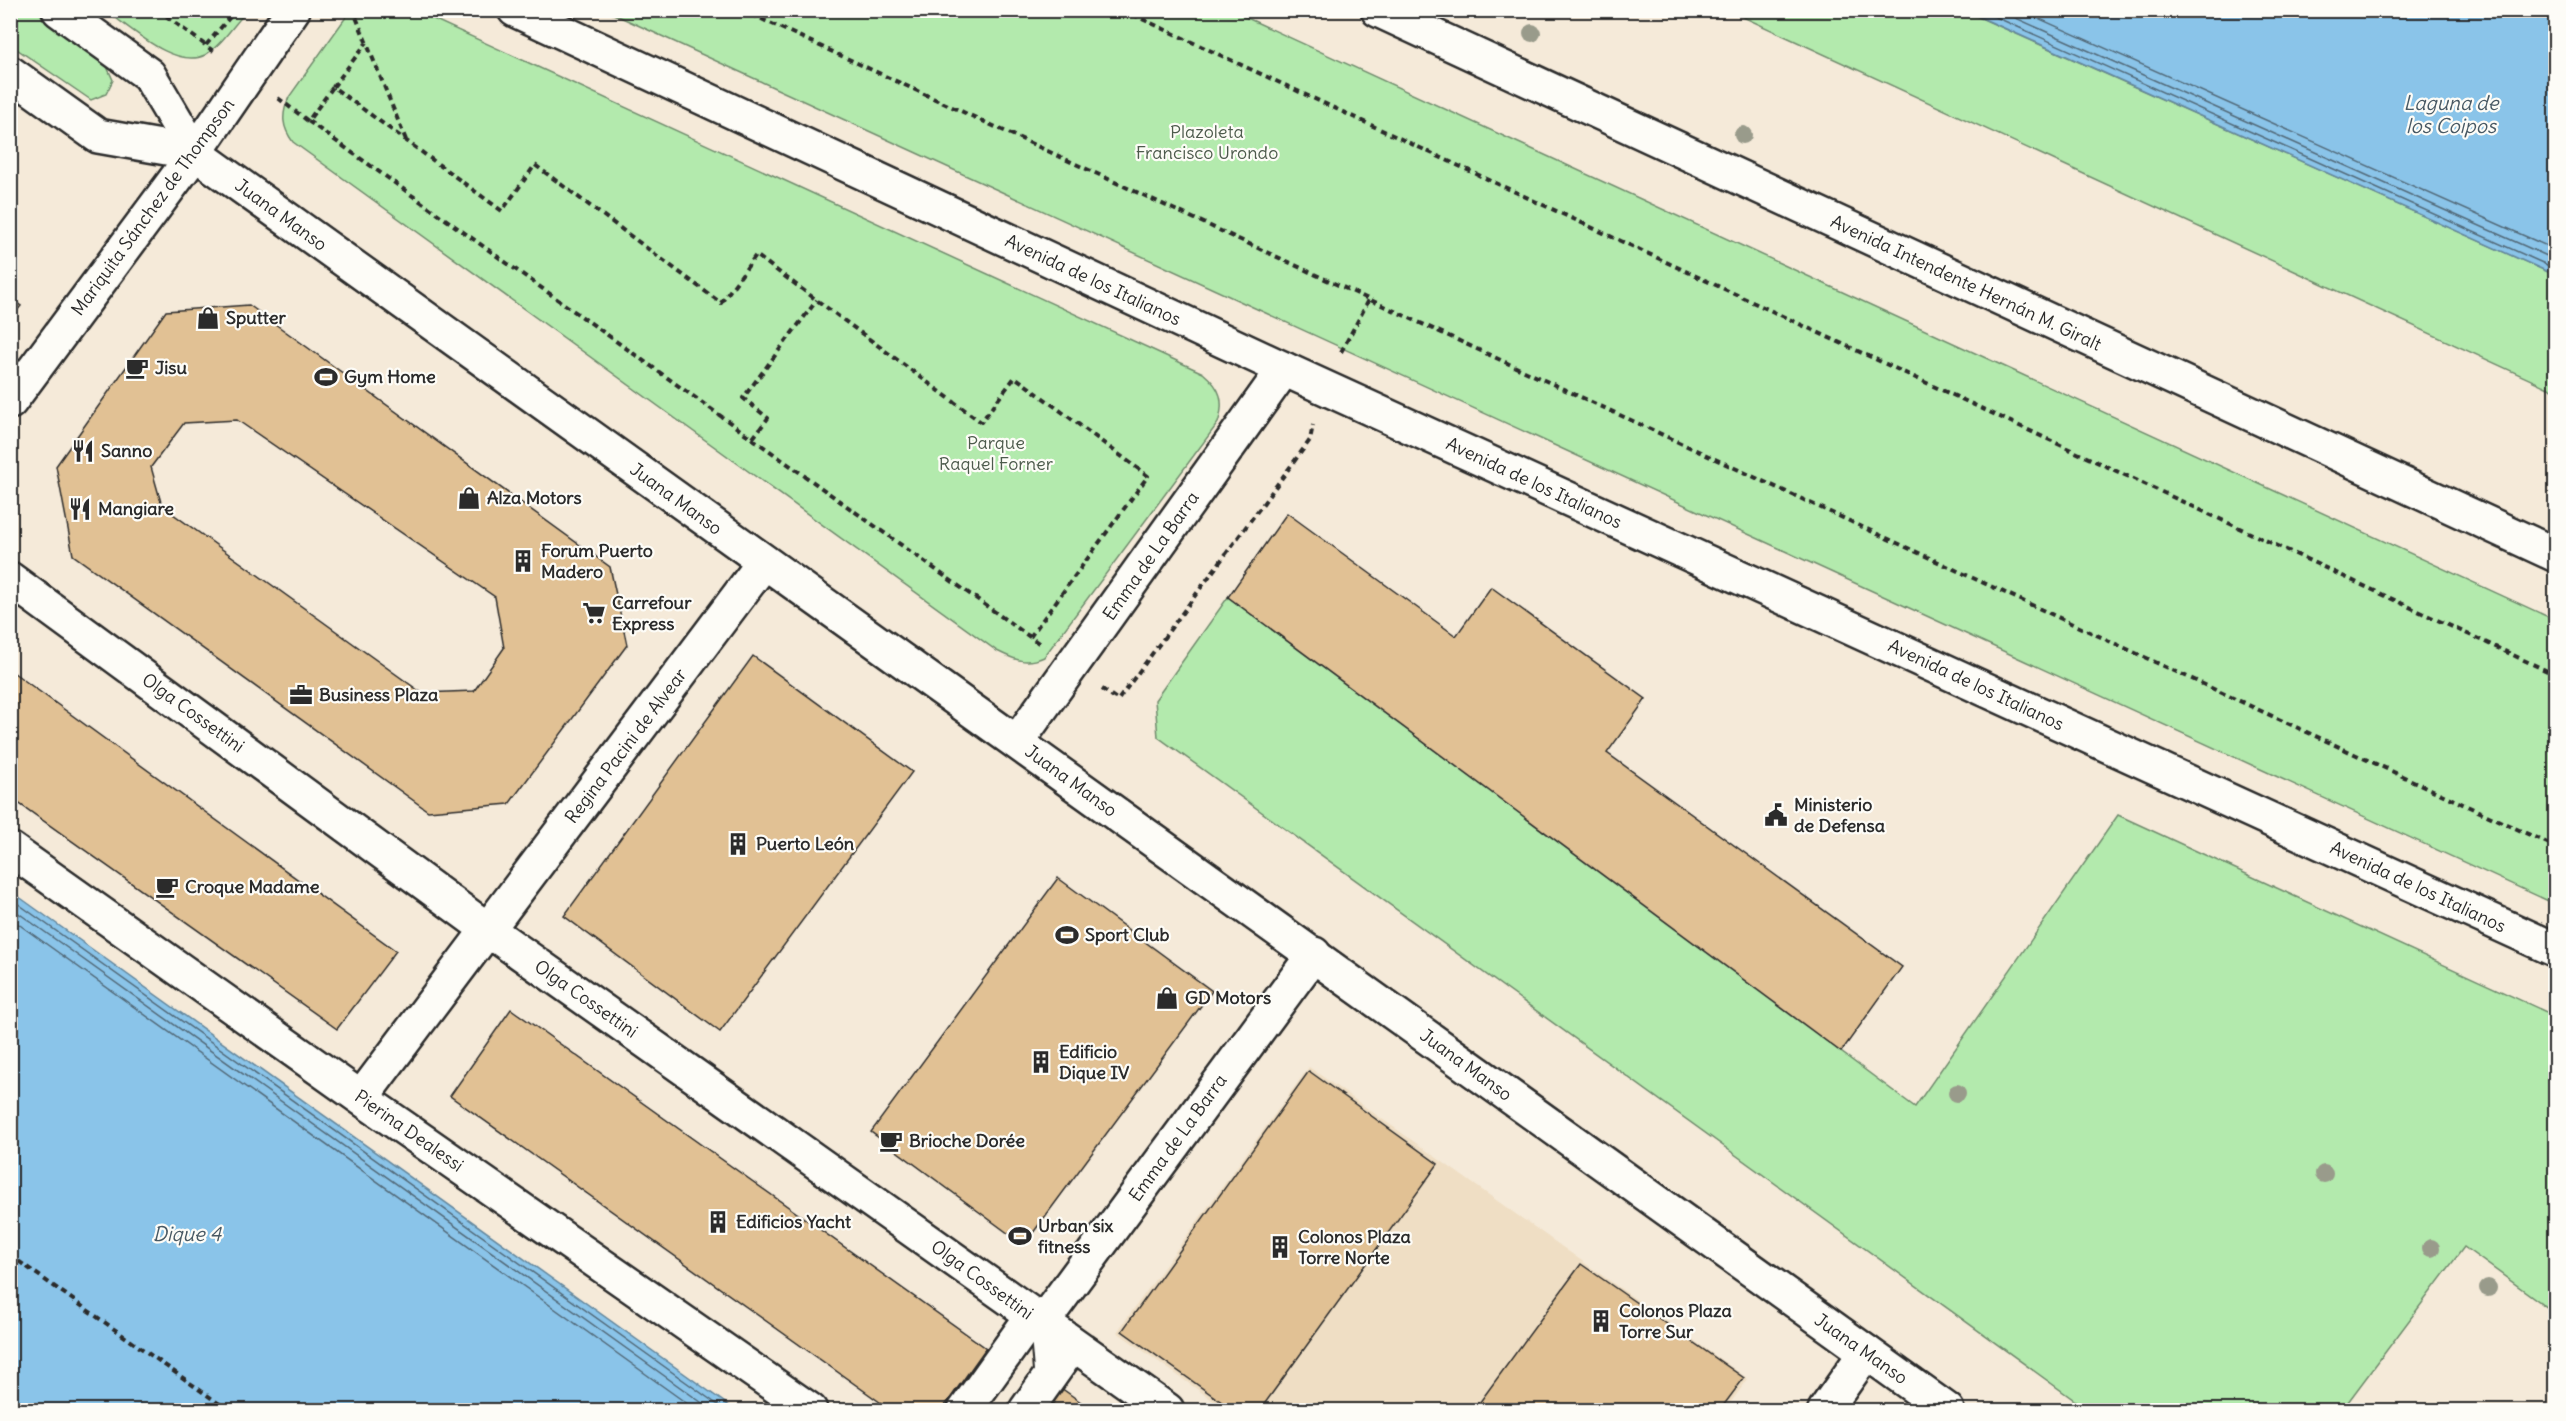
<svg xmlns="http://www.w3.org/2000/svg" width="2566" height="1421" font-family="Delius,sans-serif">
<rect width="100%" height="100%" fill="#f5ead9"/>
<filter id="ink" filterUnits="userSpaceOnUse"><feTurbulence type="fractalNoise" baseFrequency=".0167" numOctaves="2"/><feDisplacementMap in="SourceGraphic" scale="12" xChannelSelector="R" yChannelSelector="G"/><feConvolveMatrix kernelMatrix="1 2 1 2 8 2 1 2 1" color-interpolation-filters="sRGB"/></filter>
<g filter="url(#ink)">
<path fill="#efdec4" d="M1309,1067L1748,1379L1725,1410H1226L1117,1332Z"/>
<path fill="#b3eaad" stroke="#6f8a6c" stroke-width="1.5" d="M351,10L416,11L1203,373C1221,388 1225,401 1218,423L1044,657C1026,665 1015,660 997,651L293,142C282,127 281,115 289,97Z
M11,11H36L104,60L113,80L106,94L91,100L11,45Z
M106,11H247C234,24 221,46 205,55C175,70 130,27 106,11Z
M607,11H1232L2555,620V904Z
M1730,11H1965L2555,275V391Z
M1228,597L1915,1107L2118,815L2555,1016V1313L2464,1247L2342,1410H2088L1158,737L1155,700Z"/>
<path fill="#8ac4e9" stroke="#64879d" stroke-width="1.5" d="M1966,11H2555V275Z
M10,891L22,899L735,1410H11Z"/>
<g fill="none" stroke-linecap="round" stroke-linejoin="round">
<path stroke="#516877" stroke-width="1.5" d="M1980,10L2556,269
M1998,10L2556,260
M2020,10L2556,250
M10,898L725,1410
M10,907L712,1410
M10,918L696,1410"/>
</g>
<path fill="#e1c194" stroke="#2b2b2b" stroke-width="1.5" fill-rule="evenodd" d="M10,298L21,306L10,319Z
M249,305L610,567L627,645L509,804L428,811L73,555L56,466L166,311ZM237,420L495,597L504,648L474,691L422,693L162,506L151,467L184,423Z
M1287,513L1456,636L1491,587L1646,699L1607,753L1902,967L1841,1052L1228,597Z
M753,656L912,772L720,1032L564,916Z
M10,670L396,951L337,1029L10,797Z
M1058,878L1212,991L1024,1245L871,1132Z
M511,1009L986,1348L942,1410H891L450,1096Z
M1309,1071L1438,1164L1260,1410H1233L1122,1331Z
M1581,1264L1744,1378L1720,1410H1474Z
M1061,1388L1092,1410H1044Z"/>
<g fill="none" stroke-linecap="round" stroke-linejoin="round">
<g stroke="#2b2b2b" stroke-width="28">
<path id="lane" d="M1042,1323L1047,1382"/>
</g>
<g stroke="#2b2b2b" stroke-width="38">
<path id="street" d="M10,402L195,153L293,10
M10,579L487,929L1167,1410
M1017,742L1284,369
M10,849L361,1098L810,1410
M361,1098L764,562
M1042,1323L1314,954
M965,1410L1033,1315
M1026,1410L1073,1344
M1825,1410L1866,1352"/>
</g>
<g stroke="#2b2b2b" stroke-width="38">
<path id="secondary" d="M59,10L149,75L195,153L1947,1410
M515,10L1284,369L2556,950
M1378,10L2556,555
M10,73L98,136L195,153"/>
</g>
<path stroke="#2b2b2b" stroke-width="4" stroke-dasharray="6 4.5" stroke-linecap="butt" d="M158,10L216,53
M350,10L354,12L406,140
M742,10L2556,847
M1123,10L2556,675
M206,45L236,10
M333,87L367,42
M278,98L308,121L333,87L502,211L535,165L721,303L756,255L981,422L1015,377L1148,476L1030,637L1040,644
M308,121L1030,637
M1341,352L1369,300
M753,438L768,418L743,398L817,300
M1102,689L1118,700L1310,440L1313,425
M10,1255L228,1410"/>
<use href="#lane" stroke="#fdfcf7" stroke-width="24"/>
<use href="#street" stroke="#fdfcf7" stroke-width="33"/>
<use href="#secondary" stroke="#fdfcf7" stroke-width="33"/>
</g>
<g fill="#999b8b">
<circle cx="1532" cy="33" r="9"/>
<circle cx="1743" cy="135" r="9"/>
<circle cx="1957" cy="1093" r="9"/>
<circle cx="2324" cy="1174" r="9"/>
<circle cx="2431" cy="1248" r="9"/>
<circle cx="2488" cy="1288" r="9"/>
</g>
</g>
<defs>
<g id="shop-bare" transform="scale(1.8)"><path d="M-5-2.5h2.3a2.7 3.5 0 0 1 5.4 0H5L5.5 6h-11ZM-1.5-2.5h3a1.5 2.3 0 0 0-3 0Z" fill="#2b2b2b" stroke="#fdfcf7" stroke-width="2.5" paint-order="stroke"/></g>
<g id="cafe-bare" transform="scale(1.8)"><path d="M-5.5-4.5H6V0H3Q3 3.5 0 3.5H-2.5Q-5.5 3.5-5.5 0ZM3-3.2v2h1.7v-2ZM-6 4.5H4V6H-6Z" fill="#2b2b2b" stroke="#fdfcf7" stroke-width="2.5" paint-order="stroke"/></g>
<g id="stadium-bare" transform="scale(1.8)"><path d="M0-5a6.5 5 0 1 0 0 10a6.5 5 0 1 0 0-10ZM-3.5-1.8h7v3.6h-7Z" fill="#2b2b2b" stroke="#fdfcf7" stroke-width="2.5" paint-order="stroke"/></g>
<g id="restaurant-bare" transform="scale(1.8)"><path d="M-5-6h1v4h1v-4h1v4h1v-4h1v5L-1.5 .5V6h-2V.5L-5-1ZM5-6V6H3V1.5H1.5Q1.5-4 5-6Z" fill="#2b2b2b" stroke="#fdfcf7" stroke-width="2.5" paint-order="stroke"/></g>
<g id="building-bare" transform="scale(1.8)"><path d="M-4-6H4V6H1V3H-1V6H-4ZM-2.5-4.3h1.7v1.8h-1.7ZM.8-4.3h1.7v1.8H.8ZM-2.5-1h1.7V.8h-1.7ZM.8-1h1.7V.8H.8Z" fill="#2b2b2b" stroke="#fdfcf7" stroke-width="2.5" paint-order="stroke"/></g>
<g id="supermarket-bare" transform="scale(1.8)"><path d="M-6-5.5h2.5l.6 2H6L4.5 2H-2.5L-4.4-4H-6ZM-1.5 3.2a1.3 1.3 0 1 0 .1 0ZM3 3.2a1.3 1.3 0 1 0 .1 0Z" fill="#2b2b2b" stroke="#fdfcf7" stroke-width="2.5" paint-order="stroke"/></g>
<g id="office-bare" transform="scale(1.8)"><path d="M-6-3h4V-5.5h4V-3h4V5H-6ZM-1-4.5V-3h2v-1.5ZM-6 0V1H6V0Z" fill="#2b2b2b" stroke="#fdfcf7" stroke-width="2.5" paint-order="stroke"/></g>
<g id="civic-bare" transform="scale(1.8)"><path d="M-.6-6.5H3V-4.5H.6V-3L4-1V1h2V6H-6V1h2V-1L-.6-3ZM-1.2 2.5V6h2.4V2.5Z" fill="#2b2b2b" stroke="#fdfcf7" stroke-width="2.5" paint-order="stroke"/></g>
</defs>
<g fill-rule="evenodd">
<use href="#shop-bare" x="208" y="318"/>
<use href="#cafe-bare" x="137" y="368"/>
<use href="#stadium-bare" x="326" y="377"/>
<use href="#restaurant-bare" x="83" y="451"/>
<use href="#shop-bare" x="469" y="498"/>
<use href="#restaurant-bare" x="80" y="509"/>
<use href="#building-bare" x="523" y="561"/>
<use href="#supermarket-bare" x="594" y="613"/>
<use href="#office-bare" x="301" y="695"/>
<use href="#civic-bare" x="1776" y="815"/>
<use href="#building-bare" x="738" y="844"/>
<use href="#cafe-bare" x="167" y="887"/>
<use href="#stadium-bare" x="1067" y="935"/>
<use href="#shop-bare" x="1167" y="998"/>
<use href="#building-bare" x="1041" y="1062"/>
<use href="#cafe-bare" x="891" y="1141"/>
<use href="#building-bare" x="718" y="1222"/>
<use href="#stadium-bare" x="1020" y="1236"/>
<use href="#building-bare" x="1280" y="1247"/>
<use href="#building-bare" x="1601" y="1321"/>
</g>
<g text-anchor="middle" stroke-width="4.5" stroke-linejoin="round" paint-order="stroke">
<g font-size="18" fill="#4d5b4c" stroke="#fdfcf7">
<text x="1207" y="138">Plazoleta<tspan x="1207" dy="21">Francisco Urondo</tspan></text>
<text x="996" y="449">Parque<tspan x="996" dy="21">Raquel Forner</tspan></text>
</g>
<g font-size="18" fill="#2b2b2b" stroke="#fdfcf7">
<text transform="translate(153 207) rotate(-54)" y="6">Mariquita Sánchez de Thompson</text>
<text transform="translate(281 215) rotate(36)" y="6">Juana Manso</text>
<text transform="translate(1093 280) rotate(25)" y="6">Avenida de los Italianos</text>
<text transform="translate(1966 283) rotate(25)" y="6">Avenida Intendente Hernán M. Giralt</text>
<text transform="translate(1534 483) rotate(25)" y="6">Avenida de los Italianos</text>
<text transform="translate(676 499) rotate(36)" y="6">Juana Manso</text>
<text transform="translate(1151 556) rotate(-55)" y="6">Emma de La Barra</text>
<text transform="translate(1976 685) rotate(25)" y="6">Avenida de los Italianos</text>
<text transform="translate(193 713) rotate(36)" y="6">Olga Cossettini</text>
<text transform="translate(626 746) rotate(-53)" y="6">Regina Pacini de Alvear</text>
<text transform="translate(1071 781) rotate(36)" y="6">Juana Manso</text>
<text transform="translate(2418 887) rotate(25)" y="6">Avenida de los Italianos</text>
<text transform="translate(586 999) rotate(35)" y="6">Olga Cossettini</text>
<text transform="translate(1466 1065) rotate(36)" y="6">Juana Manso</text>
<text transform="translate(409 1131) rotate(35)" y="6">Pierina Dealessi</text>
<text transform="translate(1178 1138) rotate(-54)" y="6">Emma de La Barra</text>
<text transform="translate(982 1280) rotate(36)" y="6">Olga Cossettini</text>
<text transform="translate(1861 1349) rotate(35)" y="6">Juana Manso</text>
</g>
<g font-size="18" font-weight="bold" fill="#2b2b2b" stroke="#fdfcf7" text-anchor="start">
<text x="226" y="324">Sputter</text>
<text x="155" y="374">Jisu</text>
<text x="344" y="383">Gym Home</text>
<text x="101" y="457">Sanno</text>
<text x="487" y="504">Alza Motors</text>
<text x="98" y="515">Mangiare</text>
<text x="541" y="557">Forum Puerto<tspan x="541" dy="21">Madero</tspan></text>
<text x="612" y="609">Carrefour<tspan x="612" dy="21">Express</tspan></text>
<text x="319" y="701">Business Plaza</text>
<text x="1794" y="811">Ministerio<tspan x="1794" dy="21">de Defensa</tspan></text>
<text x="756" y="850">Puerto León</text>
<text x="185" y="893">Croque Madame</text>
<text x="1085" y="941">Sport Club</text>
<text x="1185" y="1004">GD Motors</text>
<text x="1059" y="1058">Edificio<tspan x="1059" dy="21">Dique IV</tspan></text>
<text x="909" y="1147">Brioche Dorée</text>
<text x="736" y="1228">Edificios Yacht</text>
<text x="1038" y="1232">Urban six<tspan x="1038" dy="21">fitness</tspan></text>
<text x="1298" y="1243">Colonos Plaza<tspan x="1298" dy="21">Torre Norte</tspan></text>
<text x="1619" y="1317">Colonos Plaza<tspan x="1619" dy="21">Torre Sur</tspan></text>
</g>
<g font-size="20" font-style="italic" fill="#485964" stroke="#fdfcf7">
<text x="2451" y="110">Laguna de<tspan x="2451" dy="23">los Coipos</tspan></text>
<text x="187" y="1241">Dique 4</text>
</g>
</g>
<rect width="2566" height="1421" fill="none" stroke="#fdfcf7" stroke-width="36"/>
<rect x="18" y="18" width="2530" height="1385" fill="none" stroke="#2b2b2b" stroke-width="2" filter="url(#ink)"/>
</svg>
